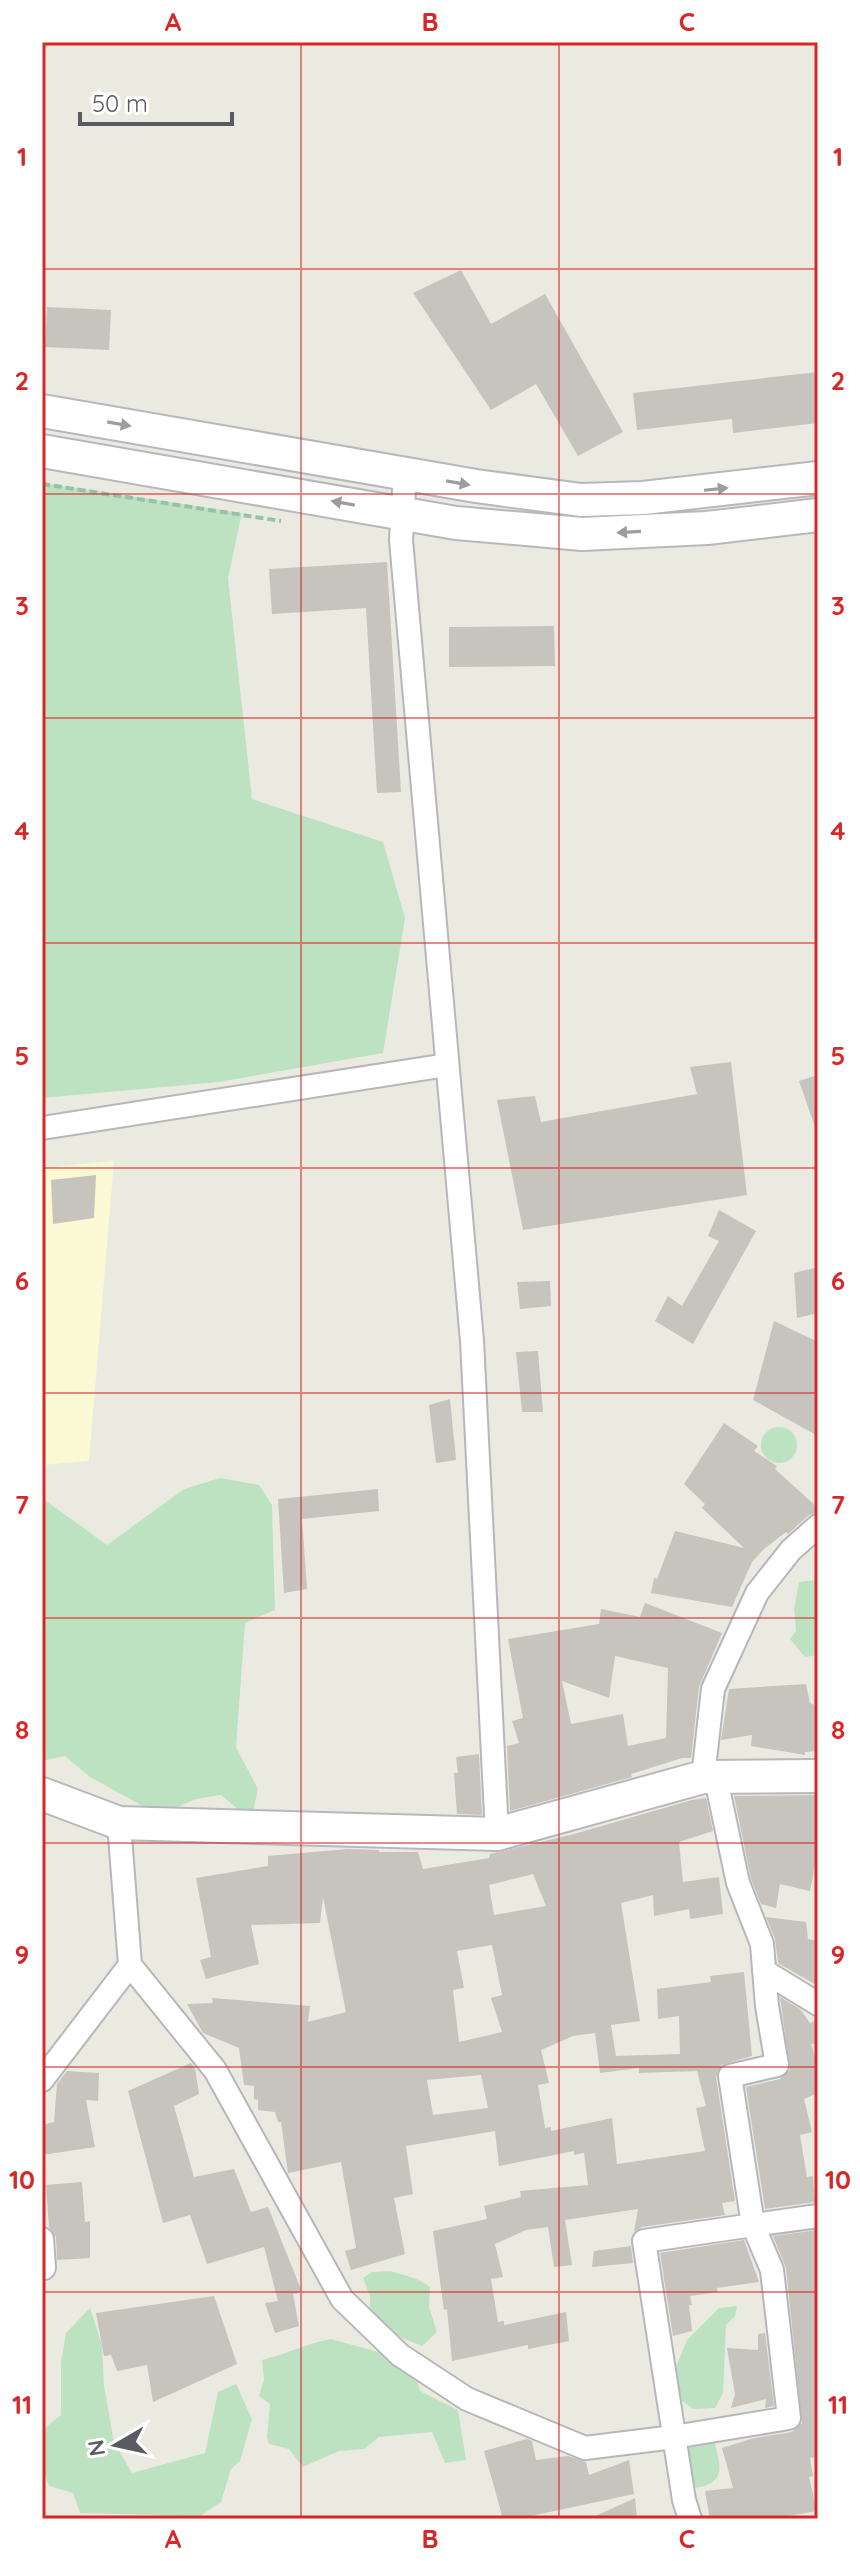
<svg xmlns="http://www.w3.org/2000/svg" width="860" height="2561" font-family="Quicksand,sans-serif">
<rect width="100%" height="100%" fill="#ebeae0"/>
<path fill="#fbf8d4" d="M114,1161L89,1461L42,1465V1168Z"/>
<path fill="#bde2c2" d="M42,483L242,513L228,578L252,799L383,842L405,918L383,1053L219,1082L42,1098Z
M761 1445a18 18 0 1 1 36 0a18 18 0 1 1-36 0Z
M220,1478L259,1485L272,1505L275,1610L245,1623L236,1747L258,1789L251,1820L221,1795L196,1799L173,1809L150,1810L90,1777L65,1756L42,1761V1498L107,1545L184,1489Z
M815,1580L818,1581V1655L805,1657L790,1639L796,1631L794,1609L799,1582Z
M390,2271C406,2276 417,2277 430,2287L429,2307L437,2332L422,2346L376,2327L370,2322V2296L363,2278L372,2272Z
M737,2306L735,2316L726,2325L723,2393L715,2408L693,2409L674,2395V2372L687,2340L719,2308Z
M90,2308L102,2345L104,2386L114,2442L132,2473L205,2453L218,2392L236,2384L252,2419L240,2461L231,2469L221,2502L200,2516L80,2513L73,2493L49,2486L42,2466V2430L61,2415V2363L66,2333Z
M331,2339L411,2361L420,2391L458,2410L466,2460L445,2463L432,2432L379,2437L364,2449L339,2451L303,2467L289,2449L269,2444L267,2437L270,2404L259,2396L264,2380L262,2360C286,2354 306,2344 331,2339Z
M714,2440C720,2465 728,2483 695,2488L690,2467L684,2462L679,2444Z"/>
<path fill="#c6c4bd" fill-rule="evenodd" d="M461,270L491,324L545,294L623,432L578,456L536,384L491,410L413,293Z
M47,307L111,310L109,350L45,347Z
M818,372V423L733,433L732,419L637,430L633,393Z
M387,562L401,792L377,793L366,608L272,614L269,569Z
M554,626L555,666L449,667V627Z
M731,1062L747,1195L523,1230L497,1100L535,1096L541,1122L697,1094L690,1067Z
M818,1075V1127H815L799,1081Z
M96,1175L94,1218L53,1224L51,1180Z
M719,1210L756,1231L693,1344L655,1321L668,1296L682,1306L719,1241L708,1236Z
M818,1267V1313L797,1318L794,1273Z
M550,1281L551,1306L520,1309L517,1282Z
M774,1321L818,1342V1436L753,1400Z
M538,1351L543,1412H522L516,1352Z
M450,1399L456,1460L436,1463L429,1405Z
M724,1423L758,1446L754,1451L777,1466L775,1469L818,1508V1512L809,1515L788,1534L786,1532L764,1549L752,1562L732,1607L651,1593L654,1578L657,1579L675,1531L744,1548L702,1508L705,1504L684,1484Z
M378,1489L379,1511L302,1519L307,1589L284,1593L278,1499Z
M645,1603L722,1633L699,1687L691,1758H682L631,1774L632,1777L510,1811L507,1746L519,1743L512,1721L523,1718L508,1639L599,1624L601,1609L640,1617ZM615,1656L668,1668L666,1738L628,1746L623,1714L571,1724L562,1681L609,1698Z
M806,1684L810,1703L818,1706V1751L805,1752V1755L751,1746L752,1735L721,1740L729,1689Z
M479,1754L482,1815L457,1814L454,1773H458L456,1757Z
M818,1795V1849L810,1891L780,1884L776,1908L761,1904L751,1879L734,1796Z
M706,1798L713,1831L679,1842L683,1882L719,1877L723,1914L690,1919L689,1909L654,1916L653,1895L621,1903L640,2021L611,2025L616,2056L680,2054L679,2016L658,2019L657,1989L711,1982L710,1976L744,1972L752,2056L721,2065L716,2077L735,2201L722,2203L725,2215L642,2227L634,2232L638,2209L565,2220L572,2265L554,2267L548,2227L526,2230L495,2244L503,2277L491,2279L498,2322L504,2321V2325L566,2312L569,2341L528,2349V2345L452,2361L447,2309L444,2310L433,2231L487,2219L484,2206L521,2197L520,2191L588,2185L584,2153L574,2155V2151L499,2166L495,2131L406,2146L413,2194L394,2198L405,2254L351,2270L345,2251L356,2248L341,2162L288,2173L281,2122H278L275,2112L258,2110V2100L254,2099V2086L244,2085L239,2048L203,2033L187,2004L213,2003L212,1998L310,2006L308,2022L346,2012L323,1897L320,1923L251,1925L259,1964L206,1979L200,1960L211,1957L196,1878L268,1866V1856L348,1849L379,1850V1852H418L423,1869L489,1858L490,1854L574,1834L692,1800ZM533,1874L546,1906L494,1915L489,1885ZM492,1945L502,1995L491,1998L502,2032L459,2042L453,1990L464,1988L457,1951ZM595,2033L600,2073L639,2068V2073L697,2071L706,2106L696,2108L705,2151L617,2164L612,2118L551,2131V2127L545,2128L538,2085L549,2083L541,2050L573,2036ZM481,2075L488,2108L433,2115L427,2080Z
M766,1917L806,1922L808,1939L818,1941V1986L778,1963L775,1939Z
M780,1997L800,2009L810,2023L818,2020V2043L811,2044L818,2066V2093L804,2099L812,2132L800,2135L807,2177L813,2176L815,2202L765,2209L746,2087L780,2079L790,2070Z
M191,2063L195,2068L199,2094L174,2106L194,2177L234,2169L251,2212L268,2207L302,2292L293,2294L299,2326L275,2333L265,2303L278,2301L264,2247L207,2264L190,2215L163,2223L128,2091Z
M67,2071L99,2073L98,2101L86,2100L95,2147L42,2155V2125L54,2122L57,2084Z
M82,2182L85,2222L90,2221V2258L57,2260L56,2237L49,2227L46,2185Z
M818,2230V2457L810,2458L813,2476L809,2477L817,2511L772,2519H710L705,2491L733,2488L722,2448L754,2438L792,2432L802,2423L786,2268L773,2236Z
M744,2240L759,2282L717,2288L718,2292L690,2296L692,2305H689L692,2331L673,2336L660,2253Z
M631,2246L633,2263L592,2267L594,2251Z
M214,2296L237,2364L153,2402L147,2365L117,2371L111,2355L104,2356L96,2313Z
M765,2333L774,2406L765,2408L766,2399L731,2408L735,2394L727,2348L758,2350V2334Z
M527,2439L532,2441L536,2460L568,2456L586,2462L589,2475L629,2460L634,2494L517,2519H503L484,2451Z
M635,2498L637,2519H589Z"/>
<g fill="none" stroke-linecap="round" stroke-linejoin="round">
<g stroke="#b6b7bc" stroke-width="26">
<path id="street" d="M405,474L401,540L472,1341L497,1834
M42,1128L447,1065
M703,1777L713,1689L757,1593L791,1550L818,1526
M119,1823L130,1965L215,2070L342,2299L400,2355L467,2399L585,2448L674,2437L789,2418L772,2270L753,2225L818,2216
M764,1971L818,2004
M42,2080L130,1965
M42,2239L44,2268
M690,2519L684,2500L644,2241L753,2225L730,2076L777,2065L767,2006L762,1944L738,1883L716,1779"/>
</g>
<g stroke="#b6b8be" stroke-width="36">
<path id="secondary" d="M42,411L476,486L581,500L643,498L818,478
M42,451L456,523L582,534L707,528L818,515
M42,1794L119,1823L497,1834L703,1777L818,1776"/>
</g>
<path stroke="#97c2a9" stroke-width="4" stroke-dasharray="8 4" stroke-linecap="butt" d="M42,484L281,521"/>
<use href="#street" stroke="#fff" stroke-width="22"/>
<use href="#secondary" stroke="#fff" stroke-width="32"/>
</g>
<defs><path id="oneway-solid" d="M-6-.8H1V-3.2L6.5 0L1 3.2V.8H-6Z" transform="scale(2)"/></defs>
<g fill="#9b9da0">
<use href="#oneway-solid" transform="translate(119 424) rotate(10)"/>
<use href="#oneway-solid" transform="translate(458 483) rotate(10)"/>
<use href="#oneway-solid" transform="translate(716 489) rotate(-6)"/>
<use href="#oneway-solid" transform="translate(343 503) rotate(-170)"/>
<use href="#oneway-solid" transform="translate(629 532) rotate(177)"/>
</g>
<path fill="none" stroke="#d62828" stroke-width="2" stroke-opacity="0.55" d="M301,42V2519M559,42V2519M42,269H818M42,494H818M42,718H818M42,943H818M42,1168H818M42,1393H818M42,1618H818M42,1843H818M42,2067H818M42,2292H818"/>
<rect width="860" height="2561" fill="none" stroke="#ffffff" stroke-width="88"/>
<g transform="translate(116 2445) rotate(261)" stroke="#ffffff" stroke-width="6" paint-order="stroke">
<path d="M0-6L14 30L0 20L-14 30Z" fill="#595b60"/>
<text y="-12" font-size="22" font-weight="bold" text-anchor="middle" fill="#595b60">N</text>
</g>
<path d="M80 112v12h152v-12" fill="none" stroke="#595b60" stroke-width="4"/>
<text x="92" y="112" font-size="24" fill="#595b60" stroke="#ffffff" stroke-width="6" paint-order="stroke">50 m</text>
<rect x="44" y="44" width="772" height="2473" fill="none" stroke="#d62828" stroke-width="3"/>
<g font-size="26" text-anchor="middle" font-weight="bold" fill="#d62828">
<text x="173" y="31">A</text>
<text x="430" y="31">B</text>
<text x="687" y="31">C</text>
<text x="22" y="166">1</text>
<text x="838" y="166">1</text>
<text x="22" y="390">2</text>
<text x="838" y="390">2</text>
<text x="22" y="615">3</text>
<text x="838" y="615">3</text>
<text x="22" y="840">4</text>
<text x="838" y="840">4</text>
<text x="22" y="1065">5</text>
<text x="838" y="1065">5</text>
<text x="22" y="1290">6</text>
<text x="838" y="1290">6</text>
<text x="22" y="1514">7</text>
<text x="838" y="1514">7</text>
<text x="22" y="1739">8</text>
<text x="838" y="1739">8</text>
<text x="22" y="1964">9</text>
<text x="838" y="1964">9</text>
<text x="22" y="2189">10</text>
<text x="838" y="2189">10</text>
<text x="22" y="2414">11</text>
<text x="838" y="2414">11</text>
<text x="173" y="2548">A</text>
<text x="430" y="2548">B</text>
<text x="687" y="2548">C</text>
</g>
</svg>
